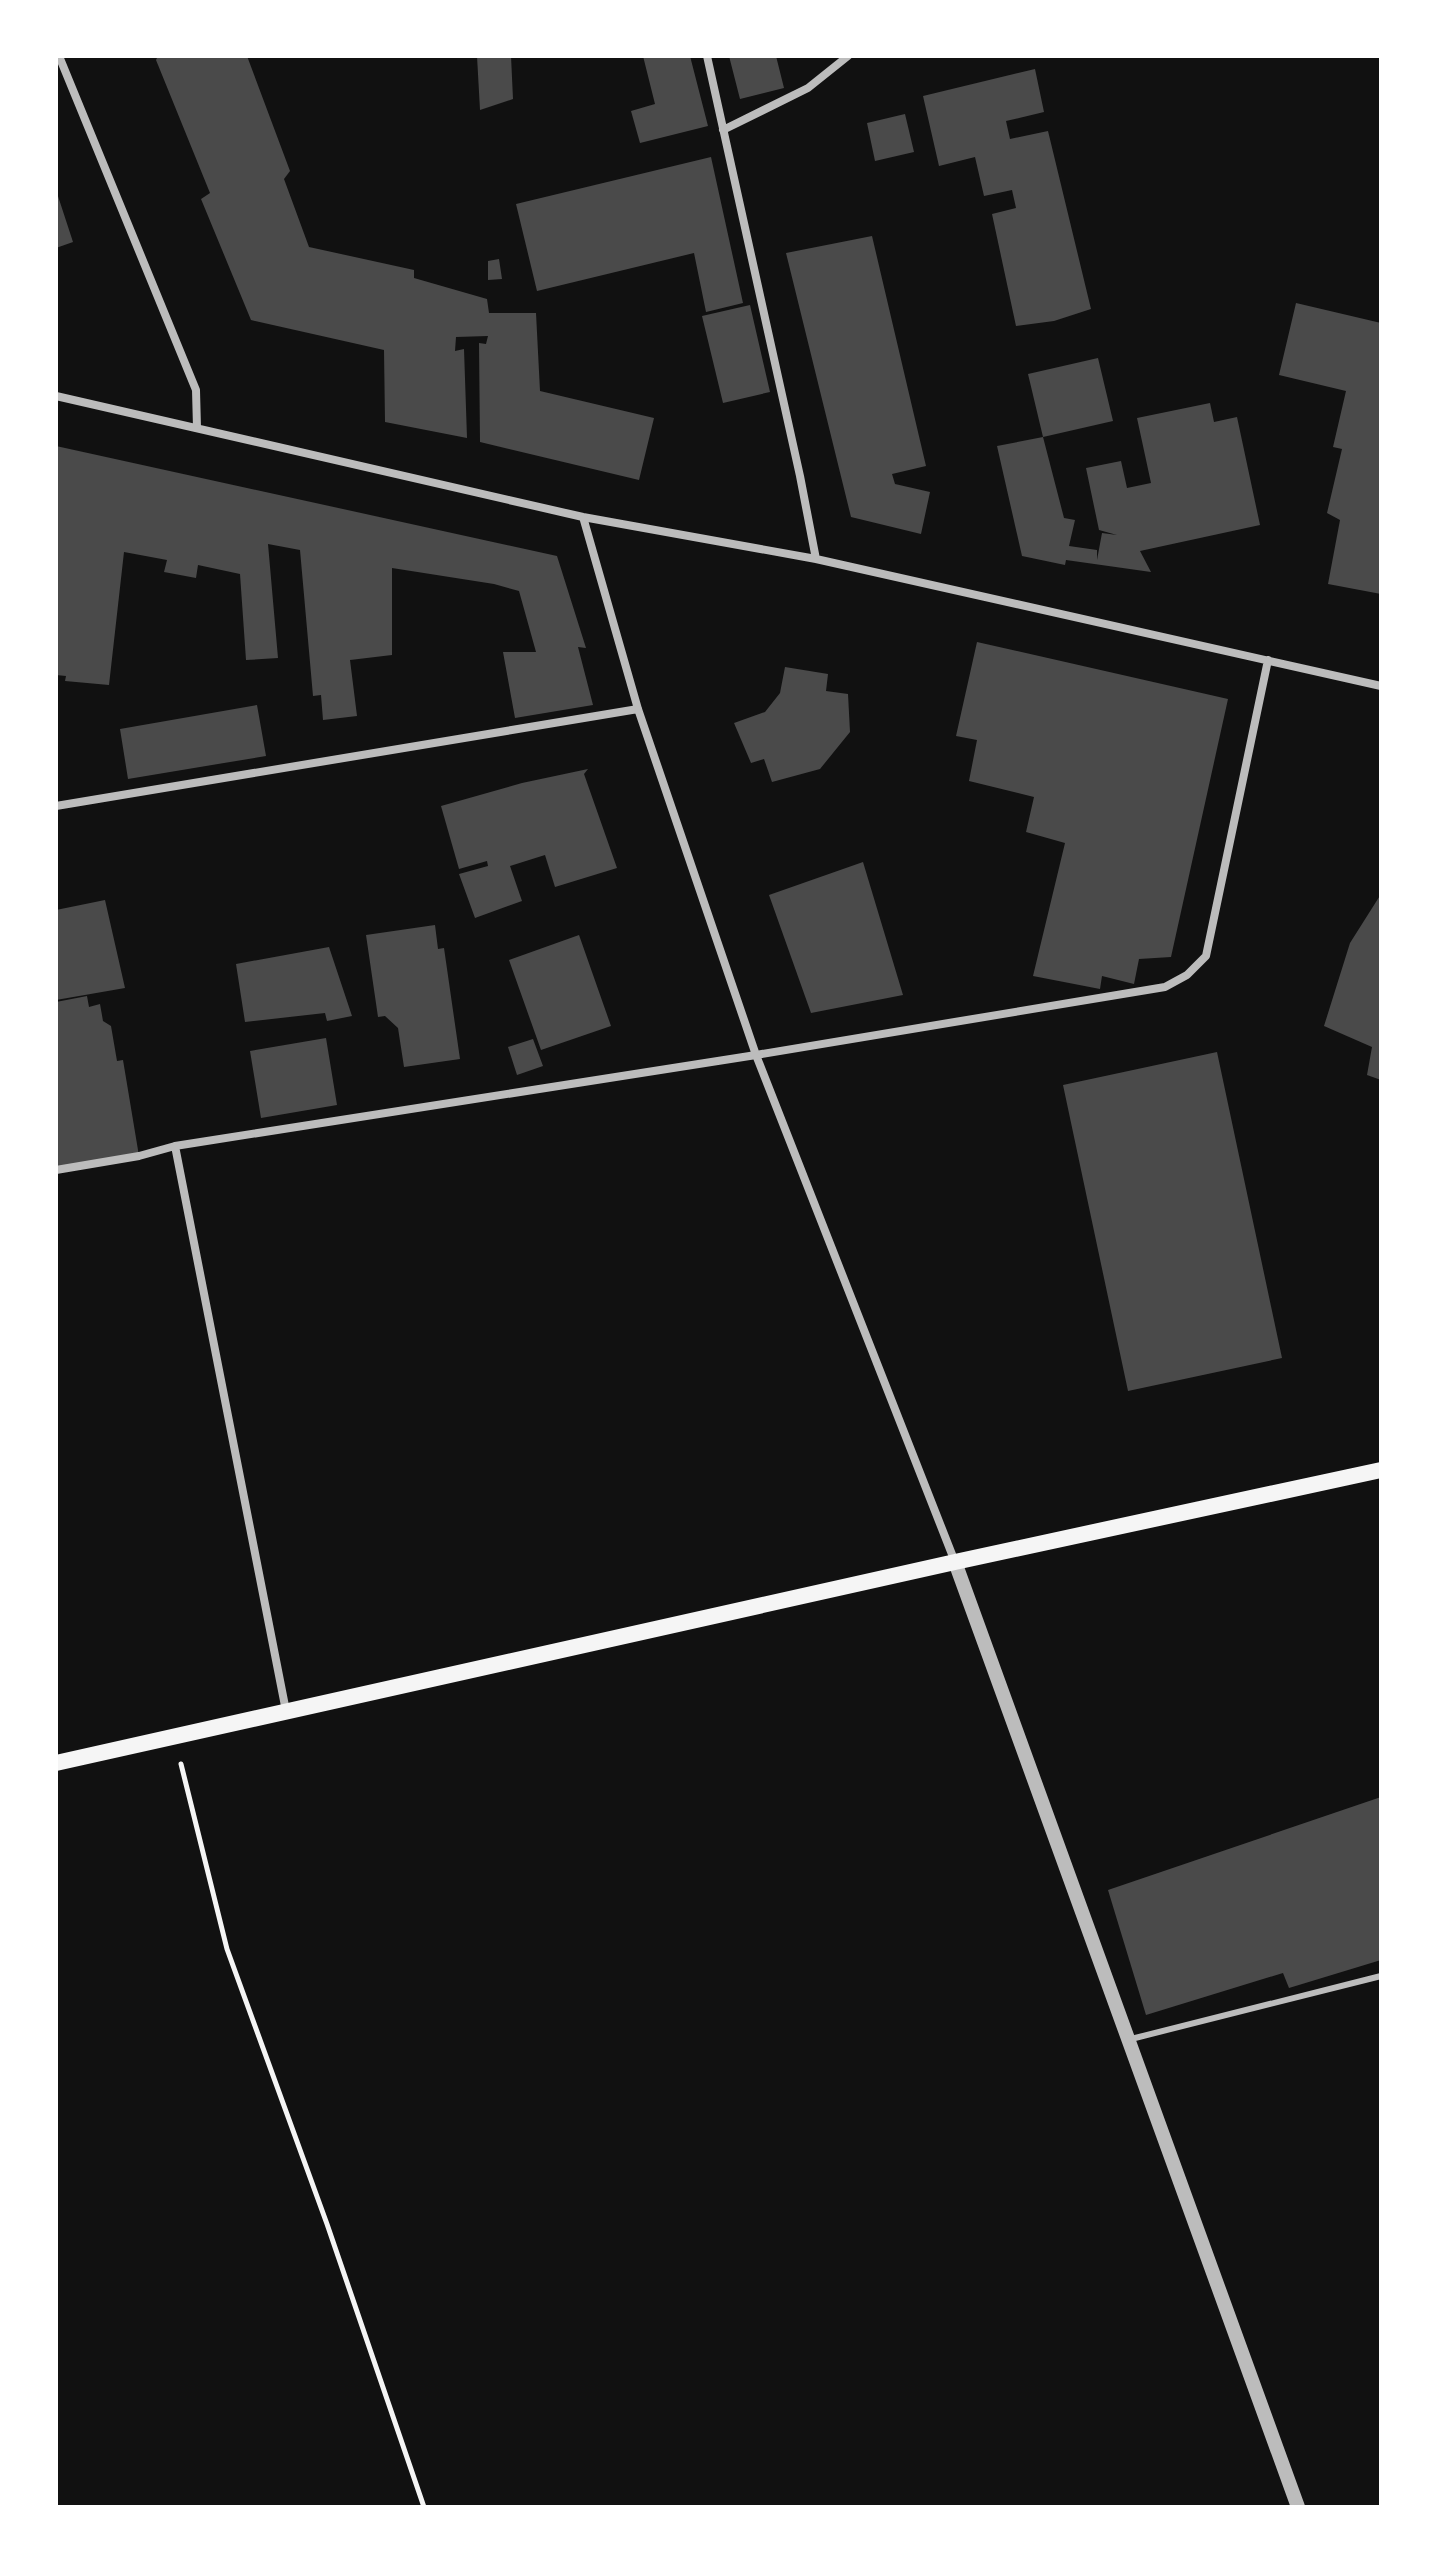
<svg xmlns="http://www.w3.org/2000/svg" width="1437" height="2563" font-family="'Public Sans',sans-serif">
<rect width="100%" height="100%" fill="#111"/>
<path fill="#4a4a4a" d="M158,56H247L290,171L284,179L309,247L414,270V278L487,299L489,313H536L540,391L654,418L639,480L480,442L479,343L486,344L488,336L456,337L455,351L464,349L467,438L385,422L384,350L251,320L201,199L210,193L156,60Z
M477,56H511L513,99L480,110Z
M643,56H690L708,126L640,143L631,111L655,104Z
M729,56H776L784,88L740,99Z
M1035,69L1044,112L1006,121L1010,139L1048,131L1091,309L1054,321L1016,326L992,214L1016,208L1012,190L984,196L975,157L939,166L923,96Z
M905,114L914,152L875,161L867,123Z
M711,157L743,303L706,312L694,253L537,291L516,204Z
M56,190L73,242L56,248Z
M872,236L926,466L892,474L895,484L930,492L921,534L851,517L786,253Z
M499,259L502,279L488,280V261Z
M1296,303L1381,323V594L1328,584L1340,520L1327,513L1342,449L1333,447L1346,391L1279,375Z
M750,305L770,392L723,403L702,316Z
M1098,358L1113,421L1043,437L1028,374Z
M1210,403L1214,422L1237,417L1260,525L1140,551L1151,572L1066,560L1065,565L1022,556L997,446L1043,437L1064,518L1075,520L1069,546L1097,550V560L1102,533L1117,535L1099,530L1086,468L1121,461L1127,488L1151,483L1137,418Z
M56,446L557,556L586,648L578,647L593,705L515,718L503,652H536L519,591L494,584L392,568V655L350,660L357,716L323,720L321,695L313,696L300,550L268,544L278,658L246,660L240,574L198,565L196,578L164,572L167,560L124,552L109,685L65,681L66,676L56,675Z
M977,642L1228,699L1171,957L1139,959L1134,984L1102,976L1100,989L1033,976L1065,843L1026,832L1034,797L969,781L977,740L956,736Z
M785,667L828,674L826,691L848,694L850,732L820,769L772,782L764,759L751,763L734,723L765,712L780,693Z
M257,705L266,756L128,779L120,729Z
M588,769L584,774L617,868L555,887L545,855L510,866L522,901L475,918L459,874L488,866L487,861L459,869L441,806L522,783Z
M863,862L903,995L811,1013L769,895Z
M1381,894V1080L1367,1075L1372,1047L1324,1026L1350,943Z
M105,900L125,988L56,1000V910Z
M435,925L438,949L444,948L460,1059L404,1067L398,1028L385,1016L378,1017L366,935Z
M579,935L611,1026L541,1050L509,960Z
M329,947L352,1016L327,1021L325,1013L245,1022L236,964Z
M87,996L89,1007L100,1004L103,1021L111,1026L117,1061L123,1060L139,1156L56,1170V1002Z
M326,1038L337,1105L261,1118L250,1051Z
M533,1039L543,1066L517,1075L508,1047Z
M1217,1052L1282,1358L1128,1391L1063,1085Z
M1381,1797V1960L1289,1988L1283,1973L1146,2015L1108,1890Z"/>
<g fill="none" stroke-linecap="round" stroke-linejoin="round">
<path stroke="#f5f5f5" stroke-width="5" d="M181,1764L227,1949L327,2224L424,2507"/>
<path stroke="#bcbcbc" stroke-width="6" d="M1131,2039L1381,1976"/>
<path stroke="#bcbcbc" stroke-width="8" d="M59,56L196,390L197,428
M707,56L800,476L816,559
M723,130L808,88L848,56
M56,396L583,517L816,559L1381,686
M583,517L638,709L756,1055L955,1562
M56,806L638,709
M175,1146L286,1711
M56,1170L139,1156L175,1146L756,1055L1165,987L1187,975L1206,956L1268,660"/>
<path stroke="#bcbcbc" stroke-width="14" d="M955,1562L1298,2507"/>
<path stroke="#f5f5f5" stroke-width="16" d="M56,1763L955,1562L1381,1470"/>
</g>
<rect width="1437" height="2563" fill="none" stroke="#ffffff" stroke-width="116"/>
</svg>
